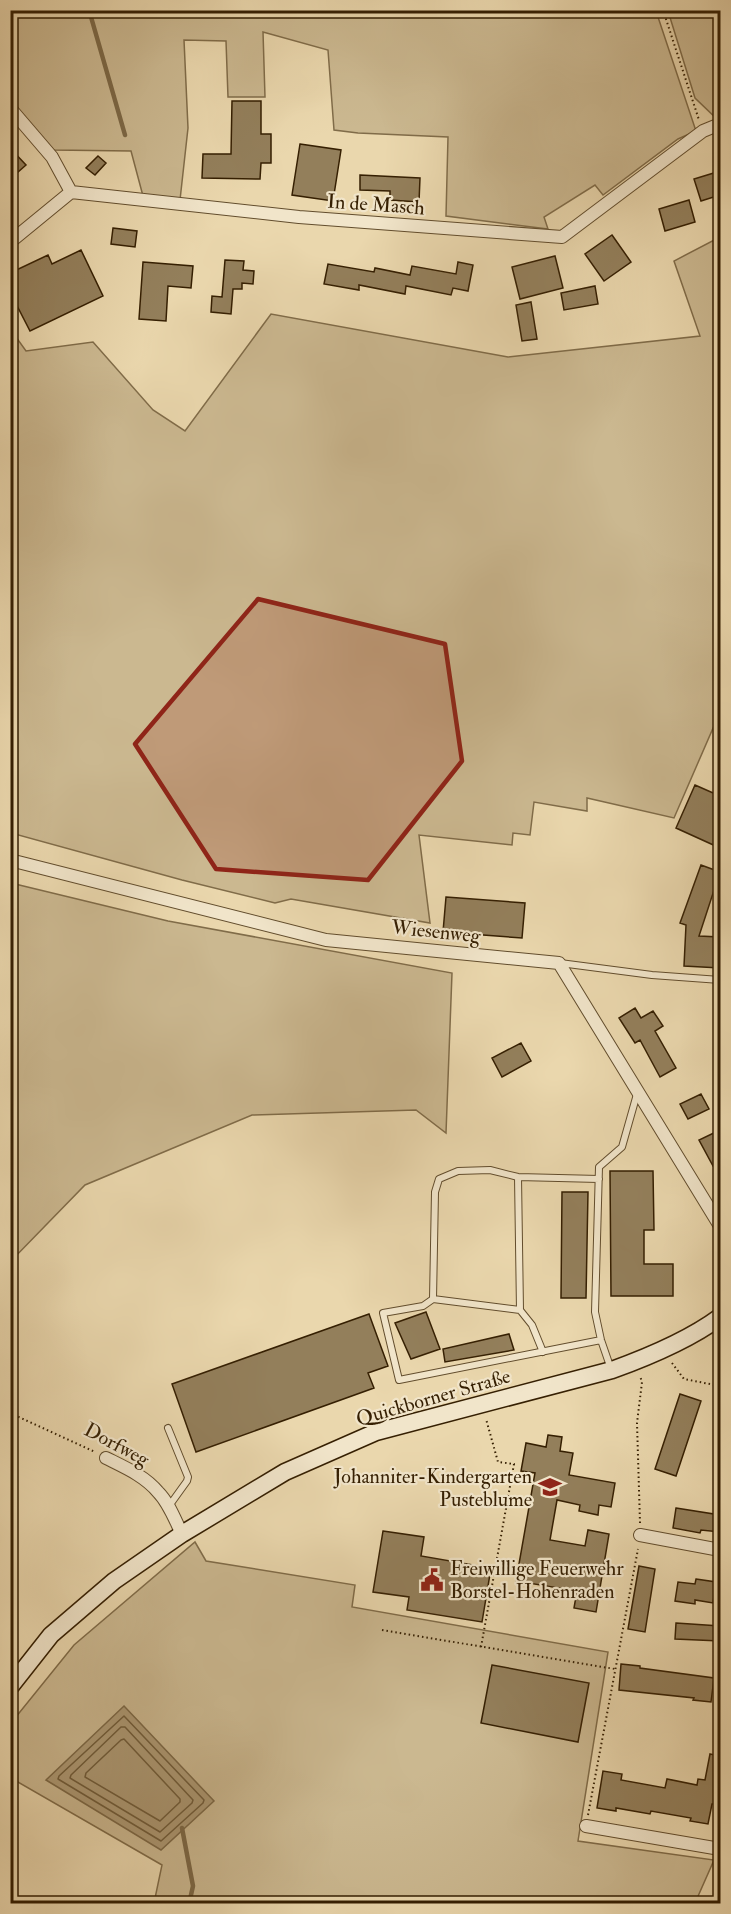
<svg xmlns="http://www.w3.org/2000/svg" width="731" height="1914" viewBox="0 0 731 1914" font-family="'IM FELL Double Pica',serif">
	<rect width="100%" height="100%" fill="#ead7ad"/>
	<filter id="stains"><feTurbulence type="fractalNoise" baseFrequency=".00333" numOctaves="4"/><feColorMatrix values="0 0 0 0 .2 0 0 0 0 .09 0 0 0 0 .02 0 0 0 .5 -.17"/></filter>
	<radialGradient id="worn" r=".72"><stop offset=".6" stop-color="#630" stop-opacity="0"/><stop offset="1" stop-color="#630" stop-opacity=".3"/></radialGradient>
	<path fill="#cbb890" stroke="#806c49" stroke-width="1.5" d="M10,11H656L696,131L678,139L603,195L595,185L544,217L548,229L446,216L448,137L358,133L334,130L328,50L263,32L265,97H228L226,41L184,40L188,128L180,200L143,196L131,151L53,150L11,101Z
		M668,11H720V119L718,120L695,98Z
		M720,237V712L674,818L587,798V811L534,802L530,835L513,833L512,845L419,835L430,923L291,899L275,903L182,880L11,833V330L26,351L93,342L153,410L185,431L271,314L508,357L700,336L674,261Z
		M11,883L168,921L452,973L446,1133L416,1110L252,1115L85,1185L11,1261Z
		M195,1542L206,1561L355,1585L352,1607L608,1652L578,1841L714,1860L695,1903H154L162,1865L11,1778V1723L74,1645Z"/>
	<path fill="#ac9873" stroke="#7c6846" stroke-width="1.5" d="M124,1706L214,1801L161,1850L46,1780Z"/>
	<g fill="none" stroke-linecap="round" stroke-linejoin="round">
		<path stroke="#705c3a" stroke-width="1.5" d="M124,1716L204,1800L203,1803L161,1841L58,1779L59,1776Z
			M121,1727H125L193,1800L192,1803L160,1832L70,1778L71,1775Z
			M124,1739L180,1799V1802L160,1821L85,1777L86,1773L121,1740Z"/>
		<path stroke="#7c6846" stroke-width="4.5" d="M89,10L125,135
			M182,1828L193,1886L189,1904"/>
	</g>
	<path fill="#937f5b" stroke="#351f02" stroke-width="1.5" d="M232,101H261V134H271V163H261L260,179L202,178L203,154H231Z
		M300,144L341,150L333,201L292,195Z
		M10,148L26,165L10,179Z
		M98,156L106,163L95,175L86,168Z
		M717,172L720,184V195L701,201L694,179Z
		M360,175L420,178L419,202L390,200V191L360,190Z
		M689,200L695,222L665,231L659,209Z
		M113,228L137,231L135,247L111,244Z
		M612,235L631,262L604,281L585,254Z
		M81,250L103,296L30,331L10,292V273L48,255L52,264Z
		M555,256L563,288L520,299L512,267Z
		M225,260L244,261L243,270L254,271L253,284L242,283V289H233L231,314L211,312L212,296L222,297Z
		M143,262L193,266L191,288L168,286L166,321L139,319Z
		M458,262L473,265L468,291L453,288L451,295L406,286L405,294L359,285V290L324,284L328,264L374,272L375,268L410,275L412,266L456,274Z
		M595,286L598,304L564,310L561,293Z
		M531,302L537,339L522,341L516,305Z
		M695,785L720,796V848L676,828Z
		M701,865L720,872L699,936L720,937V968L684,966L686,925L680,923Z
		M446,897L525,903L522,938L443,932Z
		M635,1008L641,1018L653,1011L663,1026L655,1031L676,1068L660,1077L640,1040L635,1043L619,1018Z
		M521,1043L531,1061L502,1077L492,1058Z
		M701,1094L709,1109L688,1119L680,1104Z
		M720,1130V1162L713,1166L699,1140Z
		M610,1171H653L654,1230H644V1264H673V1296H611Z
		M562,1192H588L586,1298H561Z
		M426,1312L440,1349L411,1359L395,1323Z
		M369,1314L388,1366L368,1373L374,1388L196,1452L172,1384Z
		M509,1334L514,1350L445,1362L443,1349Z
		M680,1394L701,1401L676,1476L655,1469Z
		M548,1435L562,1437L560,1451L573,1453L569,1475L615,1483L611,1507L599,1505L598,1515L579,1511L580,1505L557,1500L550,1540L585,1546L588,1530L609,1534L596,1612L574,1608L577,1591L516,1581L535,1473L521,1471L526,1443L546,1447Z
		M676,1508L720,1515V1532L701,1530L700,1533L673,1528Z
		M383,1531L424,1537L421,1556L491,1568L482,1622L407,1610L409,1597L373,1592Z
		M639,1566L655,1569L645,1632L628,1629Z
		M696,1579L716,1582L713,1603L695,1600V1604L675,1601L678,1582L695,1584Z
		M676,1623L720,1626V1641L675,1639Z
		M621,1664L640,1666V1668L714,1678L711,1702L693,1700L694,1698L619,1690Z
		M492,1665L589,1683L578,1742L481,1723Z
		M710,1754L720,1756V1773L715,1804H712L708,1824L690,1821L691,1818L651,1811L650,1814L616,1808V1811L597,1808L603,1771L622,1774L621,1780L665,1788L667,1779L697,1785L698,1779L705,1780Z"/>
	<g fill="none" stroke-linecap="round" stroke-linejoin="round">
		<g stroke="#624d2d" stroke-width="8">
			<path id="service" d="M560,963L652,975L720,980
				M518,1177L520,1310
				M599,1179L518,1177L490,1170L458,1171L439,1179L435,1192L433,1299L423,1306L383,1313L399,1380L601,1340
				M433,1299L520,1310L532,1325L543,1352
				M611,1369L601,1340L595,1312L599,1167L622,1147L637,1094
				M168,1428L188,1477L187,1481L169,1506"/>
		</g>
		<g stroke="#624d2d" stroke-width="14">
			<path id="minor" d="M10,108L52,157L71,192
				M10,242L71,192L299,217L562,237L703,131L720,124
				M10,860L326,940L559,963L720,1226
				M106,1458C124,1467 145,1476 158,1492C169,1503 175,1520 182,1534
				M640,1535L720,1550
				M586,1826L720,1849"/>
		</g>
		<g stroke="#351f02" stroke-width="19">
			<path id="secondary" d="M10,1687L51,1635L114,1581L182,1534L285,1472L376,1432L612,1370C648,1357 689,1340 720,1317"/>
		</g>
		<path stroke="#351f02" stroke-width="2" stroke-dasharray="1.5 3" stroke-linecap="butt" d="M663,10L699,120
			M672,1363L684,1379L720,1386
			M10,1413L95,1452
			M640,1523L637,1423L642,1382L640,1376
			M382,1630L615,1669
			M481,1647L514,1464L498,1462L486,1419
			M588,1815L638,1549
			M716,1904L720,1893"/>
		<use href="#service" stroke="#f1e5ca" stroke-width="6"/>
		<use href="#minor" stroke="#f1e5ca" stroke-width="12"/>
		<use href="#secondary" stroke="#f1e5ca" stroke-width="16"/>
	</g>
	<path fill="#8f2418" fill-opacity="0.2" stroke="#8f2418" stroke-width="4.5" stroke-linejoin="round" d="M258,599L445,644L462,761L368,880L216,869L135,744Z"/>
	<defs>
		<g id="school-bare" transform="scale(1.8)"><path d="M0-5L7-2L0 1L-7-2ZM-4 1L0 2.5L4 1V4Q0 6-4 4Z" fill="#8f2418" stroke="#f1e5ca" stroke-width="2.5" paint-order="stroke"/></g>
		<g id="civic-bare" transform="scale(1.8)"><path d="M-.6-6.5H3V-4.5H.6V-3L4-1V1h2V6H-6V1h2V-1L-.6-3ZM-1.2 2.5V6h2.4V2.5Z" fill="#8f2418" stroke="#f1e5ca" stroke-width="2.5" paint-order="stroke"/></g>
	</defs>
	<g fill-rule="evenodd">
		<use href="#school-bare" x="550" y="1487"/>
		<use href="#civic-bare" x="432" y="1580"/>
	</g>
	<g text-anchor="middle" stroke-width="4.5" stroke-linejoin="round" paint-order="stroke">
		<g font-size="20" fill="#351f02" stroke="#f1e5ca">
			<text transform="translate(376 204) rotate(4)" y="7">In de Masch</text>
			<text transform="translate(436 931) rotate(6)" y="7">Wiesenweg</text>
			<text transform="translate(433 1397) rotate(-16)" y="7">Quickborner Straße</text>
			<text transform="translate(117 1444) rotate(28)" y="7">Dorfweg</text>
		</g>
		<g font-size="20" fill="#351f02" stroke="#f1e5ca" text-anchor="end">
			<text x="532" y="1483">Johanniter-Kindergarten<tspan x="532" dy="23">Pusteblume</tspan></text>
			<text x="450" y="1575" text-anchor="start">Freiwillige Feuerwehr<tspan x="450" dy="23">Borstel-Hohenraden</tspan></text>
		</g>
	</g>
	<rect width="731" height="1914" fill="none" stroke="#ead7ad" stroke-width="36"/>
	<rect x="12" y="12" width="707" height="1890" fill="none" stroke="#351f02" stroke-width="3"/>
	<rect x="18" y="18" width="695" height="1878" fill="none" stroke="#351f02" stroke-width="1.5"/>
	<rect width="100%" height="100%" filter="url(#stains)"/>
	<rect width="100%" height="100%" fill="url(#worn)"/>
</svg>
